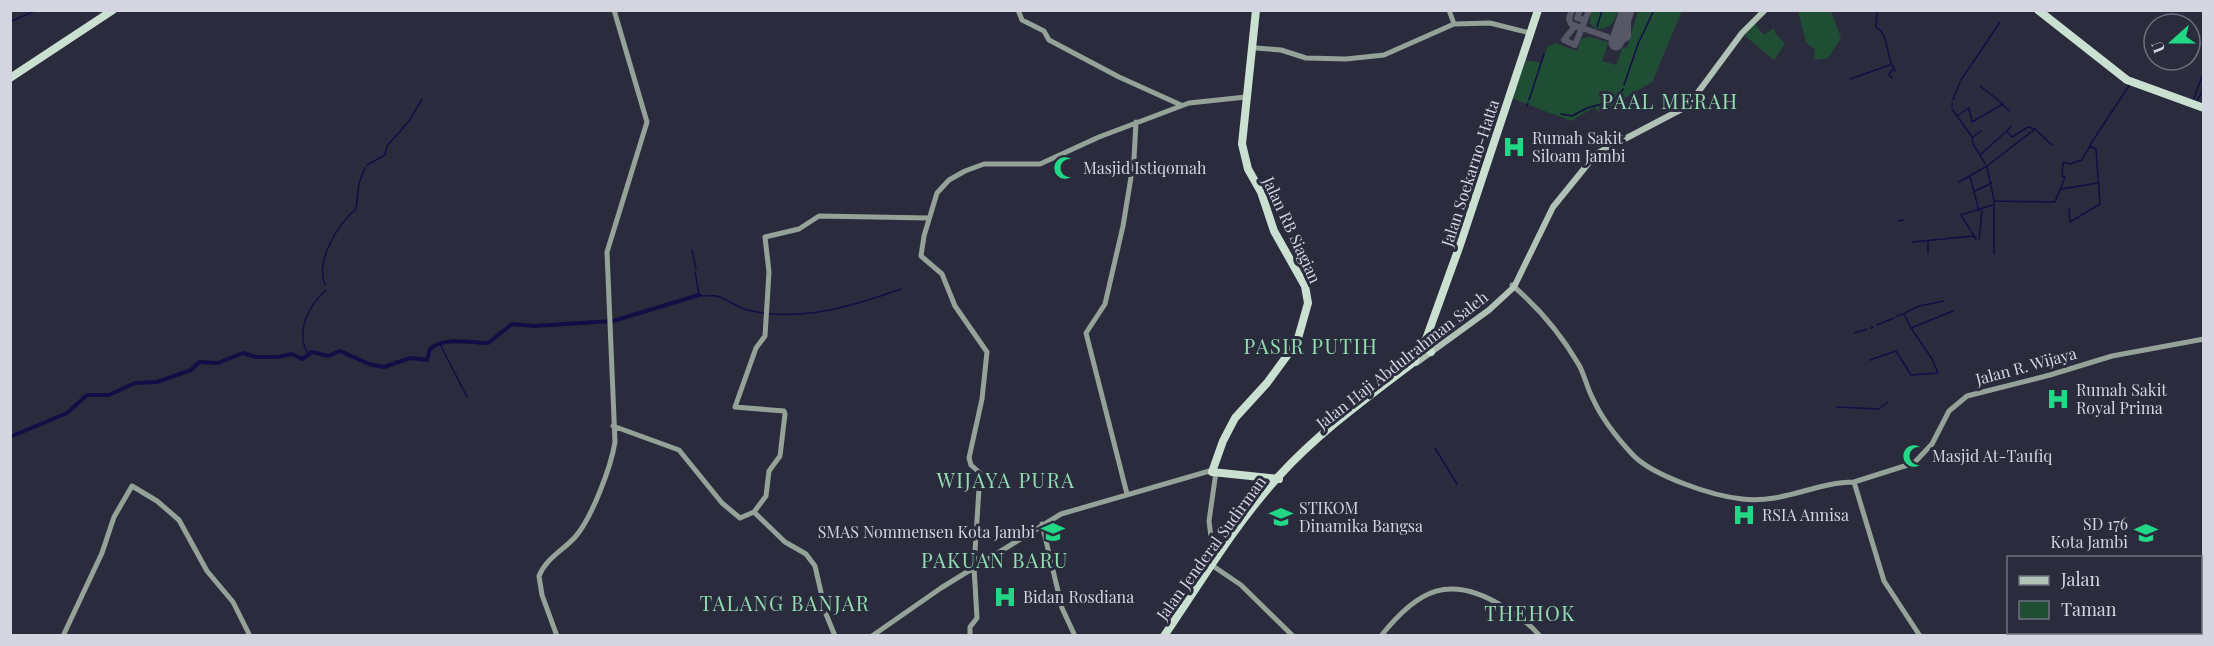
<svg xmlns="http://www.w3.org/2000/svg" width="2214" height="646" viewBox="0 0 2214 646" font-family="'Playfair Display',serif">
	<rect width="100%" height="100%" fill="#2a2c3d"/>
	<path fill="#204e34" d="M1591,11V10L1618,11C1613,24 1610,29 1595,29L1590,23Z
		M1638,11H1682L1652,82L1599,113L1595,107L1571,121L1511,98L1526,60L1542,63L1547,47L1555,43L1577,51L1581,39L1589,37L1608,42L1602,61L1616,65L1623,47L1627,48Z
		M1798,11H1831L1841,38L1828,58L1814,60L1815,50L1806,42Z
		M1753,22L1764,35L1774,28L1775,33L1785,44L1774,60L1745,36V31Z"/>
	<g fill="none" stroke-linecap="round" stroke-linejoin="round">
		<path stroke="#140d46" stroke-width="1.5" d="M1877,10L1876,27C1890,35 1885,57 1895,71
			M10,22L37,10
			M1597,27L1602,10
			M1892,78L1889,75L1892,70
			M1850,79L1890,65
			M1961,80L2000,22
			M1624,85L1638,44L1654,10
			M1529,100L1544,54
			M1953,100L1960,82
			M2193,101L2204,71
			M2197,101L2204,88
			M2002,105L2010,111
			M1527,106L1528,103
			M1952,106V103
			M1952,109L1972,137L1973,144L1985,163
			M1561,114L1572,116L1587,108L1609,102L1618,97L1623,89
			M1957,116L1969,108L1972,122L2003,104L1980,86
			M2007,132L2012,137L2028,127L2035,129
			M1973,137L1981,131
			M2090,145L2130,84
			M1981,154L2011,127
			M367,165L385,155L387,146L409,121L422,99
			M1987,167L1994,201V254
			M1970,177L1979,211
			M1959,182L1987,166L2035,129L2052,145
			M2061,189L2098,183
			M1975,191L1992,183
			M1994,201L2055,202L2065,177L2062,176L2063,162L2069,164L2082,160L2090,146L2096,149L2100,204L2070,222L2069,208
			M1961,215L1992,205
			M1961,215L1976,239
			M1898,221L1903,220
			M1979,239L1982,211
			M1912,242L1974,236
			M1928,242V253
			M692,250L696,269
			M695,272L699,295C705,297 711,295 717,296C728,299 736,307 747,310C798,323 853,306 901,289
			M325,285C315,261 338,224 356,209L359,183L365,168
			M1905,313L1919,306L1944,301
			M1897,316L1904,314L1911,328L1953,311
			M1877,325L1894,318
			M1871,328L1873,327
			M1855,333L1867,329
			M440,344L467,397
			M308,353C295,333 308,306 326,290
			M1870,360L1896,351L1911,375L1938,373L1932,359L1911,328
			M1837,407L1879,409L1888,402
			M1435,448L1457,484"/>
		<path stroke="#140d46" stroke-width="4" d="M10,437L67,413L87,395H109L135,383L157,382L191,370L199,362L218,363L243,353L256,357H278L292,354L302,359L312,352L328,356L340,351L369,364L384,367L410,358L427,360L430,349C444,336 470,343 488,343L512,324L534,326L613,321L699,295"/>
		<path stroke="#565868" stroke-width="6" d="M1572,10L1569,19L1571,24L1616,40
			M1580,10L1577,18L1584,20
			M1624,21L1614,34L1620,42L1628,37V10
			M1575,26L1564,40L1575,45L1589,10"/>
		<path stroke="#565868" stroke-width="15" d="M1616,43L1627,10"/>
		<path stroke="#94a298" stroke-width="5" d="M1018,10L1022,20L1044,31L1049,40L1119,77L1181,105
			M1449,10L1454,24
			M1256,48L1281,50L1306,58L1346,59L1384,55L1454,24L1490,23L1530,33
			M1512,285C1539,308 1561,334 1579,365C1585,376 1587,388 1593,399C1602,419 1618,439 1633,455C1653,476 1713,496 1742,499C1783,504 1816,482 1854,482L1884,581L1920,636
			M613,426L679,450L722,503L740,518L754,512L766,496L769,471L780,456L785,414L784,411L735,407L756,348L765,336L769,272L765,237L799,229L819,216L928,218
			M1854,482L1914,463L1932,444L1949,411L1967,396L2050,375L2112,356L2204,339
			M1127,494L1086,333L1105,304L1123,226L1134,159L1136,122
			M754,512L785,542L806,554L815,566L826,614L835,636
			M1042,524L1062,608L1075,636
			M1214,561L1209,521L1216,472
			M1213,566L1241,585L1293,636
			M63,636L102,553L114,517L132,486L157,501L179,520L207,571L233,602L250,636
			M557,636L542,595L539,576C546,558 564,550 576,536C592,517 611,467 615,442L607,252L647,122L614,10
			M872,636L941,588L1061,514L1213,470
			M970,636V627L977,618L974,567L980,473L971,465L969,458L982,399L987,352L955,306L942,274L921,256L924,236L937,193L949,180L965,171L984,164H1040L1099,137L1189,103L1246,97
			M1381,636C1418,589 1450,573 1504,607C1518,616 1529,623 1540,636"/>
		<path stroke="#b0c2b6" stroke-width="6" d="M1416,363L1489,310L1514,287L1553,207L1596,154L1682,109L1696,95L1742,33L1765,10"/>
		<path stroke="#cae0d1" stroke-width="8" d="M1256,10L1242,144L1248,169L1261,192L1274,231L1305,286L1308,303L1297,342L1267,383L1235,418L1223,441L1212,472L1279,479
			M2038,10L2127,80L2204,108
			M10,78L113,10
			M1423,343L1431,352
			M1415,361L1416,354L1426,339L1460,245L1538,10
			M1164,636C1201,582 1235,524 1279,476C1319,432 1368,397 1415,361"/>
	</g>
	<defs>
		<g id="hospital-bare" transform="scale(1.8)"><path d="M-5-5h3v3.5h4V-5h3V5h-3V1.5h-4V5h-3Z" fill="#22d887" stroke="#2a2c3d" stroke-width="2.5" paint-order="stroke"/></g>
		<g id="mosque-bare" transform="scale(1.8)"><path d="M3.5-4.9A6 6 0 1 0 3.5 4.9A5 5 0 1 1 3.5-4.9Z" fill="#22d887" stroke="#2a2c3d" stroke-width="2.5" paint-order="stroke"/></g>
		<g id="university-bare" transform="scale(1.8)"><path d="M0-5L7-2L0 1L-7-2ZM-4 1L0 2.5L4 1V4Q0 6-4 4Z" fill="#22d887" stroke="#2a2c3d" stroke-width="2.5" paint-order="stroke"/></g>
		<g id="school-bare" transform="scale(1.8)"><path d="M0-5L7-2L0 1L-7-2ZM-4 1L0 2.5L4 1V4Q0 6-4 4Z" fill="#22d887" stroke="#2a2c3d" stroke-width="2.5" paint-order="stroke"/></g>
	</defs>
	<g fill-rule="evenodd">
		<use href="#hospital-bare" x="1514" y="147"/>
		<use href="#mosque-bare" x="1065" y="168"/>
		<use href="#hospital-bare" x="2058" y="399"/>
		<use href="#mosque-bare" x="1914" y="456"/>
		<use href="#hospital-bare" x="1744" y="515"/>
		<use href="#university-bare" x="1281" y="517"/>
		<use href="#school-bare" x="1053" y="532"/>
		<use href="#school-bare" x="2146" y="533"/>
		<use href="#hospital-bare" x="1005" y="597"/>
	</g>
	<g text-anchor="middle" stroke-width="6" stroke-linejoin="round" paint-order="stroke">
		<g font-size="16" fill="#d4d5e1" stroke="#2a2c3d" text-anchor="start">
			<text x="1532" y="144">Rumah Sakit<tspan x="1532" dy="18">Siloam Jambi</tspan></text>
			<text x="1083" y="174">Masjid Istiqomah</text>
			<text x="2076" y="396">Rumah Sakit<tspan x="2076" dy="18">Royal Prima</tspan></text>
			<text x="1932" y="462">Masjid At-Taufiq</text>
			<text x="1299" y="514">STIKOM<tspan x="1299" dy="18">Dinamika Bangsa</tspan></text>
			<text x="1762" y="521">RSIA Annisa</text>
			<text x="2128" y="530" text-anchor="end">SD 176<tspan x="2128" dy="18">Kota Jambi</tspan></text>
			<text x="1035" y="538" text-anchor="end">SMAS Nommensen Kota Jambi</text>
			<text x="1023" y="603">Bidan Rosdiana</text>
		</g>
		<g font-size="16" fill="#d4d5e1" stroke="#2a2c3d">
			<text transform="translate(1470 173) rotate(-72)" y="6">Jalan Soekarno-Hatta</text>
			<text transform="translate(1292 230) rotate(65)" y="6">Jalan RB Siagian</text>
			<text transform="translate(1402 360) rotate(-38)" y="6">Jalan Haji Abdulrahman Saleh</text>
			<text transform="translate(2026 366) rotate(-15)" y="6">Jalan R. Wijaya</text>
			<text transform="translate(1211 548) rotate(-54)" y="6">Jalan Jenderal Sudirman</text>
		</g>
		<g font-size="20" letter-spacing="1.5" fill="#92deb0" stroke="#2a2c3d">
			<text x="1670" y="109">PAAL MERAH</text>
			<text x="1311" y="354">PASIR PUTIH</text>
			<text x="1006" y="488">WIJAYA PURA</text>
			<text x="995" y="568">PAKUAN BARU</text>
			<text x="785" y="611">TALANG BANJAR</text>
			<text x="1530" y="621">THEHOK</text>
		</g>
	</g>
	<rect width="2214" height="646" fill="none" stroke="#d4d5e1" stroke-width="24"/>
	<rect x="2007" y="556" width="195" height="78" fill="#2a2c3d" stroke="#6e707f" stroke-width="1.5"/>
	<rect x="2019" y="576" width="30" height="9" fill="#b0c2b6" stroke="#6e707f" stroke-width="1.5"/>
	<text x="2061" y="586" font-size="18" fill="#d4d5e1">Jalan</text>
	<rect x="2019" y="601" width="30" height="18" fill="#204e34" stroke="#6e707f" stroke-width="1.5"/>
	<text x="2061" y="616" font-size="18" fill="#d4d5e1">Taman</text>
	<g transform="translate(2172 42) rotate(249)"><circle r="28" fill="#2a2c3d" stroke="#6e707f" stroke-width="1.5"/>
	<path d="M0-4.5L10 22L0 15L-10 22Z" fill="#22d887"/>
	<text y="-9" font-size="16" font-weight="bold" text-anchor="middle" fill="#d4d5e1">U</text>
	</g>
</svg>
